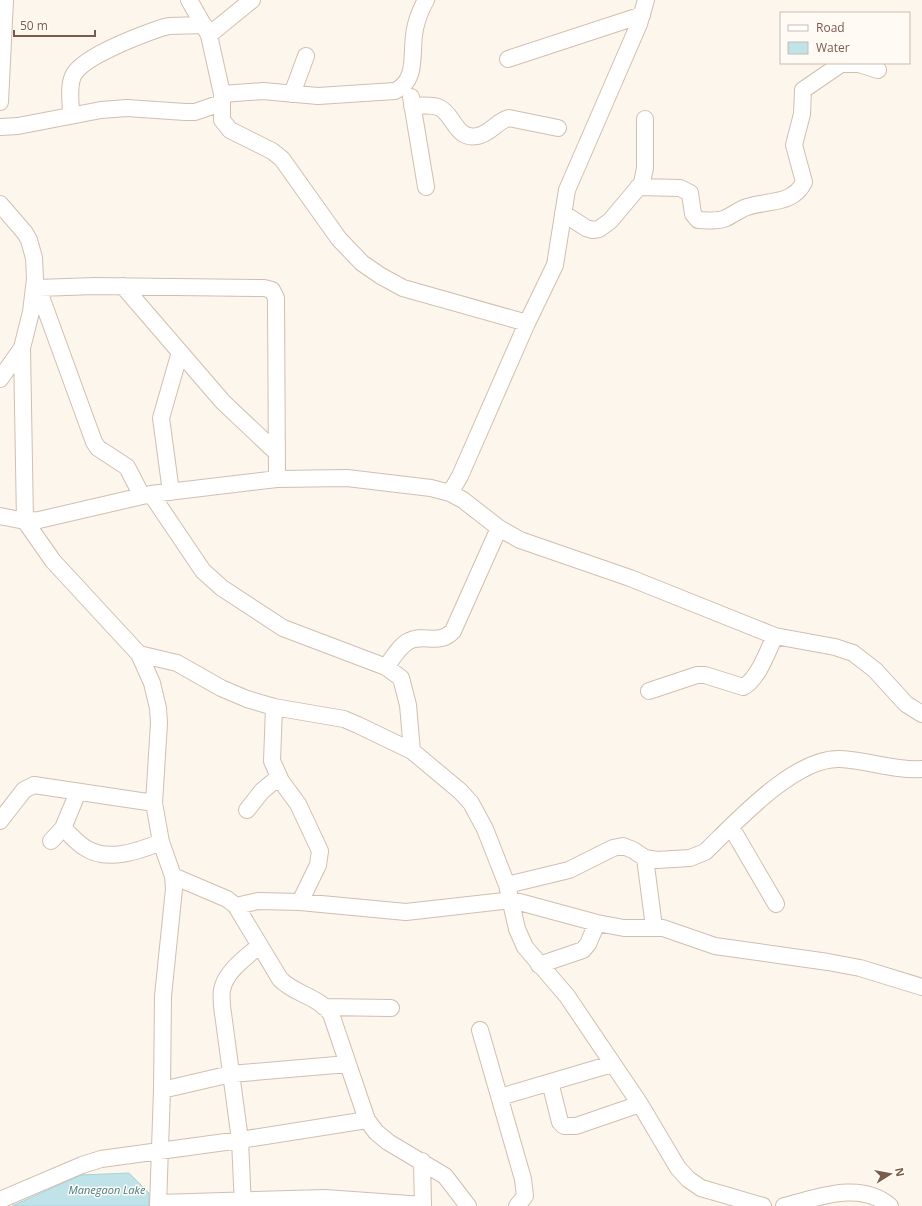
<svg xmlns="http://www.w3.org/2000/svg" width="922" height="1206" viewBox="0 0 922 1206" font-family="'Open Sans',sans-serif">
	<rect width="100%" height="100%" fill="#fdf6ec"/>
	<path fill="#bfe3e8" stroke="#a5d3da" d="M129,1173L149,1193V1206H12L81,1175Z"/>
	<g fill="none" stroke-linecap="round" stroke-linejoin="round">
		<g stroke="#d1beb0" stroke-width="18">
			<path id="minor" d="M189,0L209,35L222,94V120L230,130L272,151L282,159L339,239L362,263L381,276L403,288L527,323
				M209,35L252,0
				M508,59L642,15
				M222,94L263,91L318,96L395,91C419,80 410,51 415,29C417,19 421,9 426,0
				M292,94L306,56
				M411,97L426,187
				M0,102L5,0
				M412,106C421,106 432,104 440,108C454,115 456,140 477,136C490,134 497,121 509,118L558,128
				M71,115C71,103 68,87 73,76C81,57 141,35 161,28L169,26L204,25
				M0,127L18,126L101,110L127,108L185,112H195L221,103
				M638,187L680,188L690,193L693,214L698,220C706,220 718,222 726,218C733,215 740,209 747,207C768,200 793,205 804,182L794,145L802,114L803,90L841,64H859L878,70
				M0,204L25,233L29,240L34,258L35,279L31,312L22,348L25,521L53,561L139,654L152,683L158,708L159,723L154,803L161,842L173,876L174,889L163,996L162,1090L158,1206
				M563,213L586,228L593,230L599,229L610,221L642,183L645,168V119
				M36,283L94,442L98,448L127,467L142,496
				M123,286L223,402L277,453
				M38,288L95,286L264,288L272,290L276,298L277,479
				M0,379L22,348
				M171,492L161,418L180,352
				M450,493L460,476L527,323L555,265L567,190L639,24L646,0
				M151,494L203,571L222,588L283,628L386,667L401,678L408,705L412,751
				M0,516L25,521L39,520L151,494L277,479L347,478L431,488L450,493L463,500L499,528L520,540L630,578L775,636L835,647L853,653L875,670L906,704L922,714
				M139,654L177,663L221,688L247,699L274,707L344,719L358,725L412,751L460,791L471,803L485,829L507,885L517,929L525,947L567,996L640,1104L678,1168L688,1179L701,1188L763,1206
				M386,667C393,658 399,646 409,641C424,633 439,646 453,631L499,528
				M649,691L697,675H705L743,687C758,680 768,650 775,636
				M274,707L272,761L281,781L298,804L320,851L318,865L300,902
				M247,810L262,791L279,777
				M0,821L24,790L34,785L154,803
				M731,827L776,904
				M63,828C70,834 76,842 84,847C106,863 139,851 161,842
				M51,841L63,828L78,792
				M645,858L654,927
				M173,876L227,899L236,906L280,979C294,994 320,997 331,1014L367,1120L376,1132L388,1142L445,1176L468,1206
				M507,885L569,870L613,848L623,846L633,850L645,858L657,860L690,858L705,852C736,822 795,757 840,759C867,760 895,771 922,769
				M236,906L258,901L300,902L406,912L512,900L597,923L624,928H663L715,946L828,962L860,968L922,987
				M539,965L583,950L588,944L597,923
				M324,1007L391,1008
				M480,1030L523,1179L525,1196L517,1206
				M550,1082L560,1122L564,1126H576L640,1104
				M162,1090L231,1074L348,1064
				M500,1097L612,1064
				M422,1161L423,1206
				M0,1200L82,1165L101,1159L240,1140L367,1120
				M158,1203L325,1198L423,1205
				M243,1206L240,1140L222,1006C222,1001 221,995 222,990C225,972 246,957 259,946
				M784,1206C817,1198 860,1180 890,1206"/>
		</g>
		<use href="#minor" stroke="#fff" stroke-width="16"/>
	</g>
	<g text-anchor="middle" stroke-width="3" stroke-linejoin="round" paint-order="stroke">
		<g font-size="11" font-style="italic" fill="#437c86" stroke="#fffaf3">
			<text x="107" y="1194">Manegaon Lake</text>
		</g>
	</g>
	<rect x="780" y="12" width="130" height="52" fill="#fffaf3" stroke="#cabbb1"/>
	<rect x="788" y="25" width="20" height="6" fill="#ffffff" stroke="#cabbb1"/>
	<text x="816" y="32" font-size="12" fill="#7a5c4d">Road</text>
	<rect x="788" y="42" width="20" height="12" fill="#bfe3e8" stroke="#cabbb1"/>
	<text x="816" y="52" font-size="12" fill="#7a5c4d">Water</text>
	<g transform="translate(890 1174) rotate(79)" stroke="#fffaf3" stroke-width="3" paint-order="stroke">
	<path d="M0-3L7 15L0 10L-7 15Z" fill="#7a5c4d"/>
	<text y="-6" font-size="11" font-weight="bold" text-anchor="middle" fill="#7a5c4d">N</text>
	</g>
	<path d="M14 30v6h81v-6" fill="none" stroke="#7a5c4d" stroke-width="2"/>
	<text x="20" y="30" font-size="12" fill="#7a5c4d" stroke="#fffaf3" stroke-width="3" paint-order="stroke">50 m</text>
</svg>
